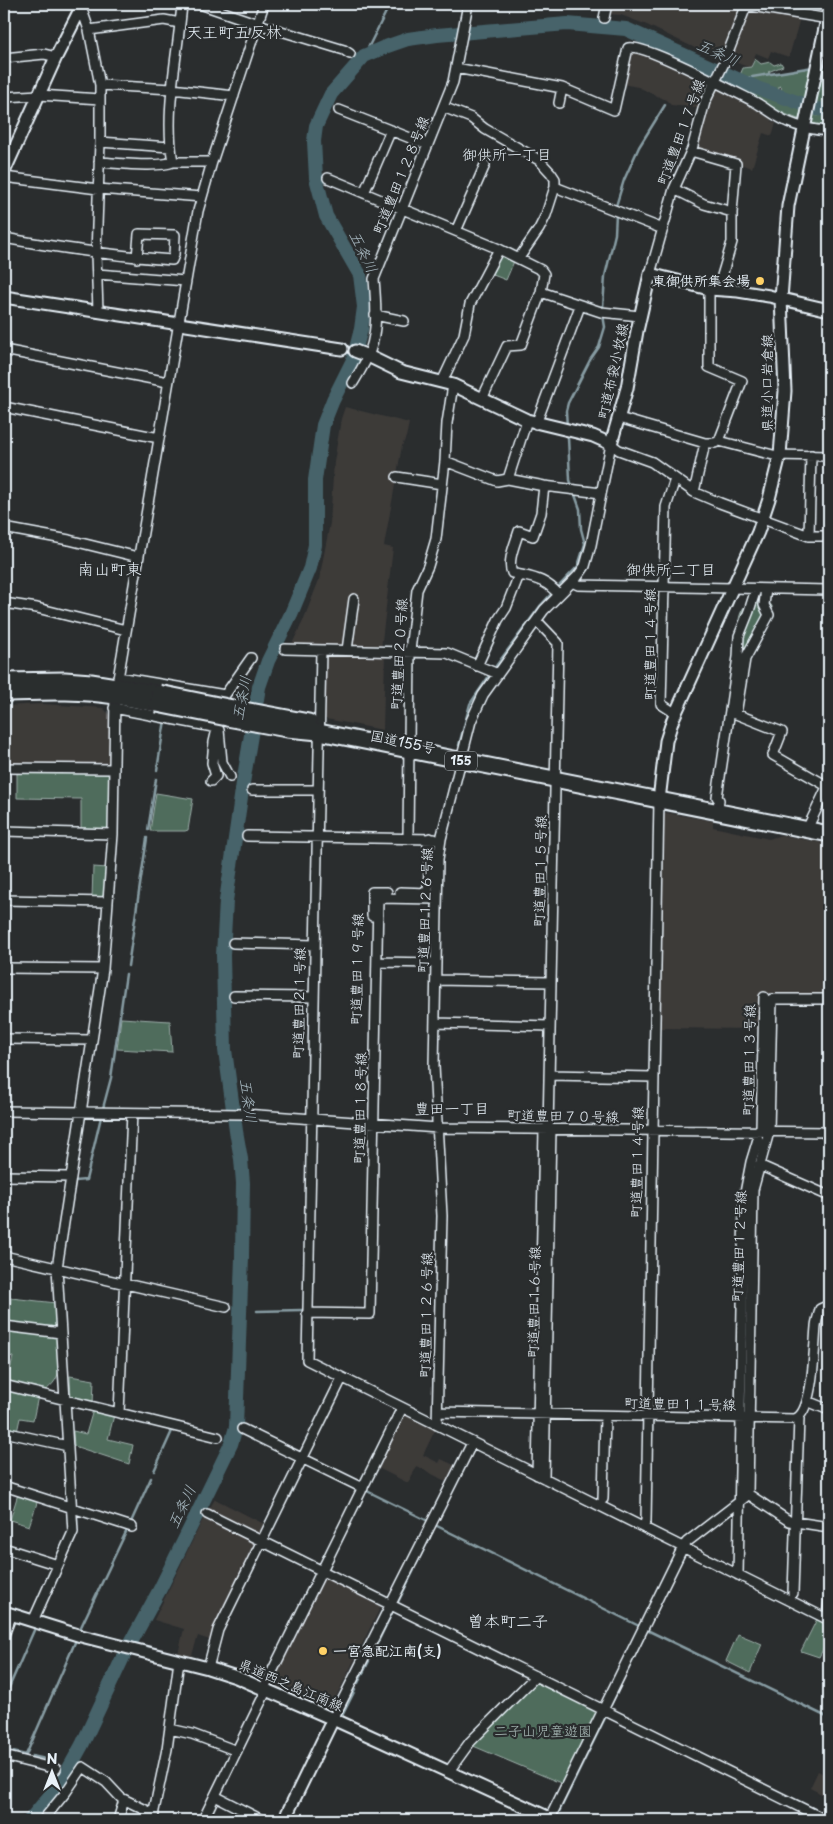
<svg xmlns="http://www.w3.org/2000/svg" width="833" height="1824" viewBox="0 0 833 1824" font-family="'Playpen Sans','Klee One',sans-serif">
	<rect width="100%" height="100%" fill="#2a2d2e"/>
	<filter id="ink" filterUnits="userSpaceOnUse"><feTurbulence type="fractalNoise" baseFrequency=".02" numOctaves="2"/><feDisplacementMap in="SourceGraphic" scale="10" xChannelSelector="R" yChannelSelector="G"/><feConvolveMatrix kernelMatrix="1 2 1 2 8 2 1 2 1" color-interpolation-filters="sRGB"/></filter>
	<g filter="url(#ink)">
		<path fill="#3d3a39" d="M610,4H719L740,9L720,60L647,25L621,15L607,14Z
			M751,9L800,18L789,57L771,51L768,58L756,53L750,68L730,60Z
			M631,48L709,82L698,108L671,105L666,100L638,87L622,84Z
			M715,86L773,113L771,121L776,123L772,136L763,133L752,168L694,150L707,104Z
			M345,407L409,423L406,437L402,446L384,546L393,548L381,649L291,646L303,621L319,580L330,523L334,462L341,419Z
			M324,654L385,655L383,730L321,718Z
			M43,704L103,708L110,715L111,765H4V706Z
			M662,812L713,821V827L769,839L781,835L829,844V996H763L761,1029L656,1028Z
			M406,1413L436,1428L423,1455L439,1463L441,1459L456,1466L447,1482L417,1466L408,1483L376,1467L403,1415Z
			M215,1499L266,1525L262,1534L258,1536L208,1511Z
			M204,1517L255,1542L257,1545L212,1641L198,1636L191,1658L178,1654L184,1629L154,1620Z
			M324,1575L382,1604L329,1711L271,1685L270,1683Z
			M818,1771L829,1777V1798L810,1788Z"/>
		<path fill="#506c5b" stroke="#9caeaa" d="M755,59L761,64L770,62L774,65L781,63L783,66L768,72L772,74L829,65V108C821,109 817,105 809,103C796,100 790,104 780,91L782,87L779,86V90H771L758,85L757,83H750L740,75L743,68L751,67Z
			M725,74L730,77H739L747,85L765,89L772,96L792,103L796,108H806L817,116L820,114H829V127C790,121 755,99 719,81L720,77Z
			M501,253L515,259L506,280L488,273Z
			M762,595L772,606V617L757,645L744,649C737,636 735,613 748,603C752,599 757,597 762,595Z
			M17,770L108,771L110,774V827L107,830H81V799L17,798Z
			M156,793L193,799L188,830L185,831H150Z
			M93,867L108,868L105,897L101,899H92Z
			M121,1018L170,1021L172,1052L117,1049Z
			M11,1298L56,1303L57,1328L55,1330L9,1324Z
			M8,1328L56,1335L58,1337C59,1359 65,1378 44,1391L7,1383L13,1357L4,1354Z
			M70,1376L94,1380L93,1404L71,1399Z
			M4,1388L38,1396L33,1420L20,1418L17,1432L4,1429Z
			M93,1410L114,1415L108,1439L133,1445L129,1464L74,1446L73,1431L86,1434Z
			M18,1494L38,1500L29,1526L10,1520Z
			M818,1617L829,1623V1638L819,1657L801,1651Z
			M738,1634L762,1644L750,1673L726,1661Z
			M538,1681L597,1710L598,1714L563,1784L471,1745Z"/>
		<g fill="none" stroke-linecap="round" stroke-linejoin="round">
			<path stroke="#879ca3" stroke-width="2.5" d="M364,56L390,4
				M821,66L829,65
				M740,79L813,67
				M616,206L624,180L639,147L665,105
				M603,308L605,276L615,234L616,213
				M567,427L566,411L568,403L590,360L599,347L605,327L603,315
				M568,437L570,480L572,486
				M557,588L578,566L585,544L581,529L580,509L574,492
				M496,666L541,605L553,592
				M459,745L470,704L489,676
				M157,770L165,720
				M148,830L156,779
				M128,966L147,838
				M103,1108L111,1078L126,974
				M74,1181L86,1180L101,1117
				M240,1310L245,1311
				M257,1311L302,1310
				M154,1471L172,1431
				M365,1490L426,1520
				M77,1516V1532
				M131,1522L151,1478
				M437,1526L639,1626
				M432,1533L433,1529
				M416,1565L430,1537
				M397,1604L414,1570
				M80,1629L127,1530L124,1529
				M372,1654L393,1611
				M358,1683L369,1661
				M4,1699L35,1628
				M611,1705L647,1630L829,1718
				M342,1716L355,1690
				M4,1750L26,1755L76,1640
				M32,1756L50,1760
				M558,1814L606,1716
				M263,1817L270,1820"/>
			<path stroke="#46636b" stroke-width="14" d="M30,1820L62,1781L82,1745L124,1655L160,1589L198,1512L231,1444L236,1427L242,1257L243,1183L241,1159L236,1131L225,1050L223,955L226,901L243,783L259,687L268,661L291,614L310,568L315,545V480L323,425L333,400L353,360L361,329L364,307L360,275L326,216L316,178L314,141L316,126L323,111L331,94L359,62L364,56L385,47L408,39L437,35L567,24L626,29L757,88L817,109L829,110"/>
			<g stroke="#e8f1f8" stroke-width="12">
				<path id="street" d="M200,4L258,24L344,50L350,54
					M739,4L829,19
					M81,7L89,30L100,85V142L96,254L98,311
					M604,18L607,4
					M89,30L164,20L180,23
					M4,58L44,54L56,57
					M456,68L562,88L614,110L628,48C641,42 737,93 755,102C766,108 776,117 788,122C801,128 815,130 829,131
					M100,85L172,89L234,96
					M4,97L39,95L100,99
					M559,103L562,88
					M443,107L471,118L485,129L539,160L551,173L555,179V187L546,215L539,229L519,258
					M339,110L428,145
					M100,142L170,147
					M691,151L736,164L732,213V242L718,289
					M99,162C117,163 158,168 173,162H212
					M173,162C164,111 178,55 182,4
					M4,177L98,189L202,197
					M328,178L499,249
					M555,187L663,229
					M674,189L704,204L732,212
					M364,193L391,130
					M456,231L485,165
					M4,238C60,248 115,256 172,260L174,255L175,235L139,234L137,258
					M97,274L186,281
					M650,274L674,189L692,149L705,102L724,63L747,4
					M709,289V367L742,381L719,441
					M375,315L404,321
					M4,350L168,382
					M442,382L464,335L470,304L499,249L541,270L544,274L541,292
					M353,383C359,373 366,362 370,351C378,329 376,302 374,279L453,82L468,4
					M482,399L507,346L521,345L541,292L601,312L640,316
					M4,407L159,438
					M619,418L705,443H715L719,441L773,455L829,456
					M527,420L508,479L544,486L601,493
					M536,424L580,306
					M445,461L497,481L508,479
					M397,477L442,484
					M544,486L541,513L533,536L519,531C515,544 507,561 512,573C532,578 545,578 559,595
					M694,492L705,443
					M4,528L69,540L138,557
					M809,536L811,455
					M572,582L578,585L829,590
					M766,589L764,605L769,615L745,659L736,714L782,732L773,755L827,786
					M4,603L37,608L126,630
					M537,621L558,643L548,1129
					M285,649L447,653L498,674
					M321,650L307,1360L829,1620
					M347,650L354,599
					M477,666L498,620L506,608L519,575
					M118,677L225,695
					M114,708L218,728
					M675,713L661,704L666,507L675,479
					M219,730L222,762L230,777
					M4,768L114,769
					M211,781L216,776L212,763L214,742L225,695L251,658
					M252,790H318
					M718,807L719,800L717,797L738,657L739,636L749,611L756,589
					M809,825L829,783
					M4,831L113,834
					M247,836L434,839
					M408,838L410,651L417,590L428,566L436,539L445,461L447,423L453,385
					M400,892L428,893L430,848L428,845L430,838
					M4,900L108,902
					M372,916V892H387
					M233,943L314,945
					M377,962L436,963
					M4,968L103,969
					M436,980L551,982
					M234,996L313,997
					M435,1023L550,1026
					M4,1039L92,1040
					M549,1075L653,1077
					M4,1111L243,1114L438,1128L829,1132
					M759,1165L829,1196
					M4,1176L70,1177
					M4,1256L226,1307
					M307,1313L370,1314L378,898L437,899
					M4,1326L61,1333
					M4,1385L218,1437
					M807,1401L829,1410
					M438,1412L795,1419C814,1412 814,1346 816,1327C816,1321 819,1315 820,1309L829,1305
					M119,1413L132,1113
					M740,1418L744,1198L751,1162L758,1139L755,1133L761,1128L764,997
					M437,1425L442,1216L434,1066L438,859L441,839L471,721L483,695L544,610L578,576L585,566L591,545L611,444L619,450L652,462L694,492L720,503L809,536H829
					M242,1429L363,1488
					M4,1432L68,1446
					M537,1475L544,1129
					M544,1478L551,1129
					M4,1486L132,1527
					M748,1495L753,1190L769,1132L772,999H829
					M603,1499L605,1416
					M207,1514L826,1820
					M643,1527L646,1521L659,800
					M4,1548L58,1565
					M738,1575L741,1418
					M793,1593L799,1418
					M827,1619L829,1602
					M33,1621L73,1532L57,1268L103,969L113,834L115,696L198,211L212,162L264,4
					M4,1635L12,1614
					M208,1668L218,1630L342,1378
					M264,1688L402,1408
					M333,1719L472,1443
					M170,1729L192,1734L237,1751
					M4,1756L56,1769
					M449,1771L470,1742L536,1676
					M215,1796L262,1820
					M43,1820L66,1792L83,1767L106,1782L121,1798L154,1814
					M118,1820L124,1800
					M152,1820L167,1749L179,1661
					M203,1820L267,1689
					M549,1820L683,1547L687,1542L748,1495L751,1496L789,1521L829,1527"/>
			</g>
			<g stroke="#e8f1f8" stroke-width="15">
				<path id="secondary" d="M4,172L56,57L83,4
					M4,297L342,349
					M355,351L368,356L401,372L453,385L527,420L593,436L611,444L627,388L637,331L650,274L709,289L738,291L769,296L829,310
					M659,800L666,741L673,719L758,532L769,499L780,455L785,391L781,299L788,206L829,9
					M4,1612L81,1636L208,1668L236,1677L333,1719L554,1820
					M284,1820L333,1719"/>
			</g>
			<g stroke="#e8f1f8" stroke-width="19">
				<path id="highway" d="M4,681L65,680L91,682L159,693
					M4,693C41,692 79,690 115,696C129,698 143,702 157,704
					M228,707L309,722
					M227,718L287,729L319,732L829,834"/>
			</g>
			<use href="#street" stroke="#2a2d2e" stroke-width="9"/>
			<use href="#secondary" stroke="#2a2d2e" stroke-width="11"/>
			<use href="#highway" stroke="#2a2d2e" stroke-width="15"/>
			<g stroke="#e8f1f8" stroke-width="19" stroke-linecap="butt">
				<path id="highway-bridge" d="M159,693L228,707
					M157,704L227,718"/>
			</g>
			<use href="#highway-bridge" stroke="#2a2d2e" stroke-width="15"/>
		</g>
	</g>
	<g fill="#ffd166" stroke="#2a2d2e" stroke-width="2">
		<circle cx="760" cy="281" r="5"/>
		<circle cx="323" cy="1651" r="5"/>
	</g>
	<g text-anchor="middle" stroke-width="4.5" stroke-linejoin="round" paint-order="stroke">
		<rect fill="#2a2d2e" stroke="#afb6bb" stroke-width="1" x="445" y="751.5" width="32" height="19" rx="4"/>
		<g font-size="12" font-weight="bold" fill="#e8f1f8">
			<text x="461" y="765">155</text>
		</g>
		<g font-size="14" fill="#e8f1f8" stroke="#2a2d2e">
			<text transform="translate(681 132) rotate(-70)" y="5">町道豊田１７号線</text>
			<text transform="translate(401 175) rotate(-68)" y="5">町道豊田１２８号線</text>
			<text transform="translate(613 371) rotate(-78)" y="5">町道布袋小牧線</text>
			<text transform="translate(767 383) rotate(-90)" y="5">県道小口岩倉線</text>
			<text transform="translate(650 644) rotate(-90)" y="5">町道豊田１４号線</text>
			<text transform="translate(399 654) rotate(-87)" y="5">町道豊田２０号線</text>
			<text transform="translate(403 742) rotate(12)" y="5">国道155号</text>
			<text transform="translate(540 871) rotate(-89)" y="5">町道豊田１５号線</text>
			<text transform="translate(425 910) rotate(-88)" y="5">町道豊田１２６号線</text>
			<text transform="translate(357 969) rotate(-89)" y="5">町道豊田１９号線</text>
			<text transform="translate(299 1003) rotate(-89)" y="5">町道豊田２１号線</text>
			<text transform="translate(749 1060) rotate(-89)" y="5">町道豊田１３号線</text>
			<text transform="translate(360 1108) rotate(-89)" y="5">町道豊田１８号線</text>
			<text transform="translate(563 1116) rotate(1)" y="5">町道豊田７０号線</text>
			<text transform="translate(637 1162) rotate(-89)" y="5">町道豊田１４号線</text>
			<text transform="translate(739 1246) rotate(-88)" y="5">町道豊田１２号線</text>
			<text transform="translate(534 1302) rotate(-89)" y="5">町道豊田１６号線</text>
			<text transform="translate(426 1315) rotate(-89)" y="5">町道豊田１２６号線</text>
			<text transform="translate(680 1404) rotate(1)" y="5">町道豊田１１号線</text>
			<text transform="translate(291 1685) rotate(23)" y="5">県道西之島江南線</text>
		</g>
		<g font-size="14" font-weight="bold" fill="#e8f1f8" stroke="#2a2d2e" text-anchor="end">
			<text x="750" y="286">東御供所集会場</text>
			<text x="333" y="1656" text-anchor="start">一宮急配江南(支)</text>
		</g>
		<g font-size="14" fill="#abbcb9" stroke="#2a2d2e">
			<text x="543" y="1736">二子山児童遊園</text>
		</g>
		<g font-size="15" font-style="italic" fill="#a7b8c0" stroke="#2a2d2e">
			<text transform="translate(718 53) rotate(24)" y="5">五条川</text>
			<text transform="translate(363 252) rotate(64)" y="5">五条川</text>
			<text transform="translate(242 698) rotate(-79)" y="5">五条川</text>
			<text transform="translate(248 1101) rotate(82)" y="5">五条川</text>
			<text transform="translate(182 1507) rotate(-65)" y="5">五条川</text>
		</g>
		<g font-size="15" fill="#e8f1f8" stroke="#2a2d2e">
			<text x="507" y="160">御供所一丁目</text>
			<text x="671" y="575">御供所二丁目</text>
			<text x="452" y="1114">豊田一丁目</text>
		</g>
		<g font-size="16" fill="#e8f1f8" stroke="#2a2d2e">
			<text x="234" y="38">天王町五反林</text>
			<text x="110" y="575">南山町東</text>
			<text x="508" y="1627">曽本町二子</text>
		</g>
	</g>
	<rect width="833" height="1824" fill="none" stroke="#2a2d2e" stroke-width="20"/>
	<rect x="10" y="10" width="813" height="1804" fill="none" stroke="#e8f1f8" stroke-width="2" filter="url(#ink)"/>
	<g transform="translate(52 1772)" stroke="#2a2d2e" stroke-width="4" paint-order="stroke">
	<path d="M0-4L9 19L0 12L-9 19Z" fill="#e8f1f8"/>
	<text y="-8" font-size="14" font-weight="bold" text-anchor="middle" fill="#e8f1f8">N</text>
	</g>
</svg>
